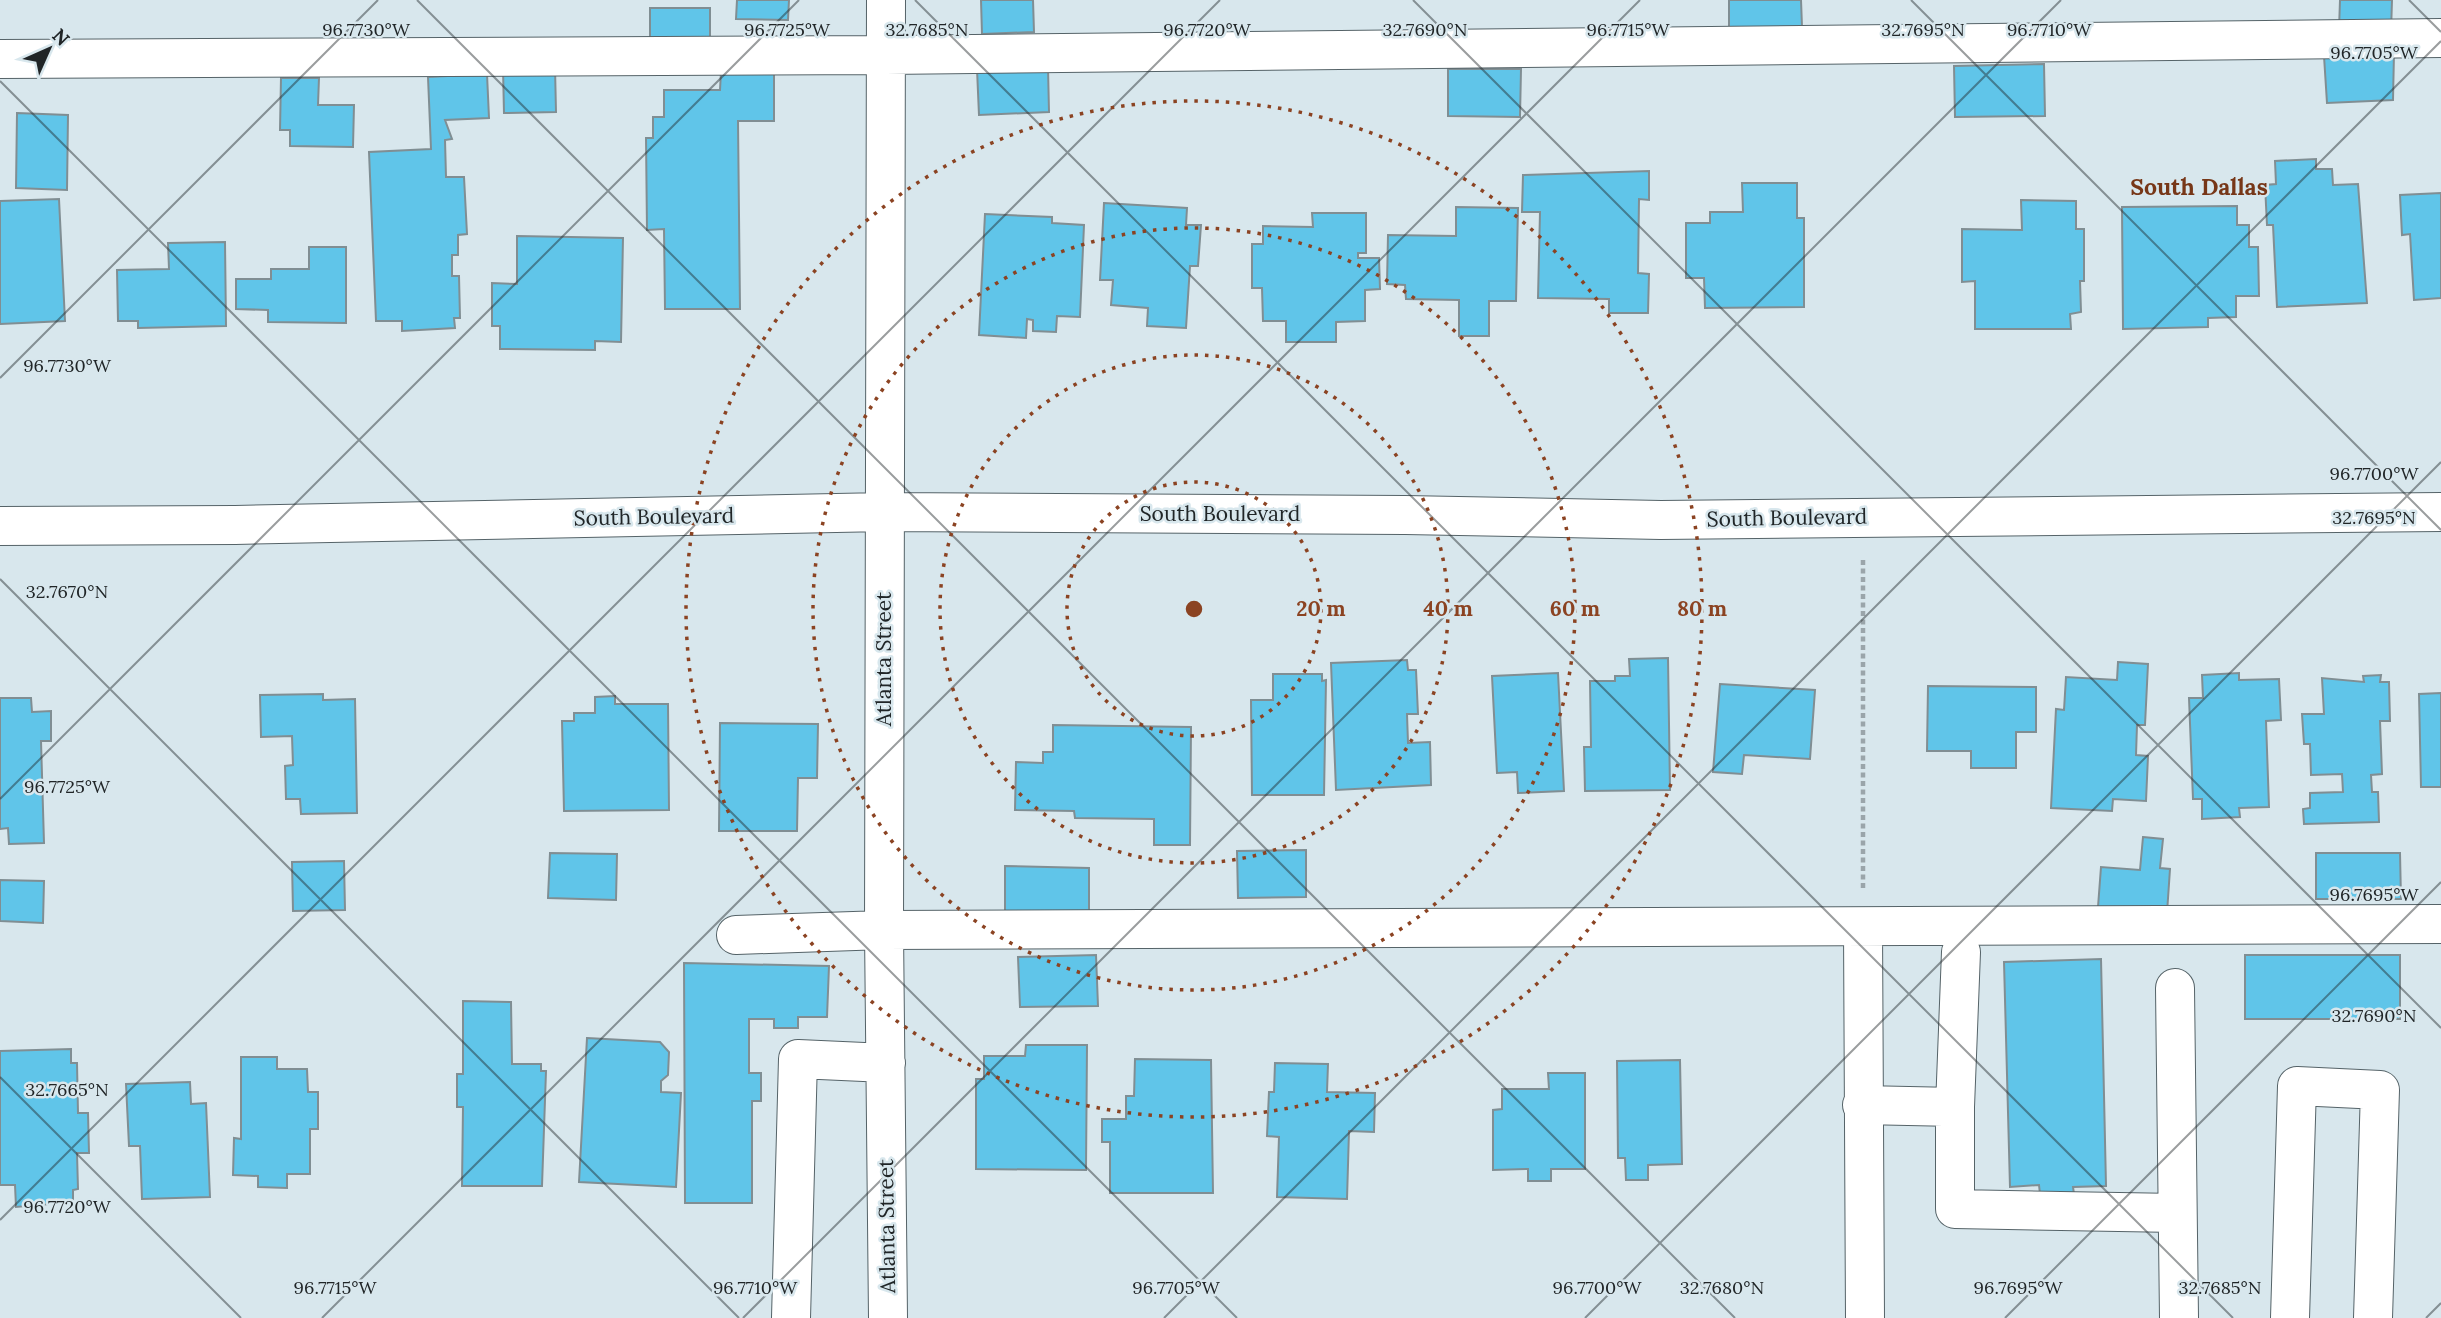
<svg xmlns="http://www.w3.org/2000/svg" width="2441" height="1318" viewBox="0 0 2441 1318" font-family="Lora,serif">
	<rect width="100%" height="100%" fill="#d8e7ed"/>
	<path fill="#60c5e9" stroke="#808e93" stroke-width="2" d="M737,0H789L788,20L736,19Z
		M981,0H1033L1034,32L982,34Z
		M1729,0H1801L1802,27L1729,29Z
		M2340,0H2392L2391,32L2339,30Z
		M650,8H710V43H650Z
		M2394,53L2393,100L2327,103L2324,56Z
		M2044,64L2045,116L1955,117L1954,66Z
		M555,67L556,112L504,113L503,68Z
		M1048,67L1049,112L979,115L977,69Z
		M1448,69H1521L1520,117L1448,116Z
		M774,71V121H738L740,309H665L664,229L647,230L646,138H653V117H664V90H720L721,72Z
		M487,74L489,118L445,120L452,139L445,140L446,177H464L467,234L458,235V255H452V276H459L460,318H454L455,328L402,331V321H376L369,152L431,149L428,77Z
		M281,78H319L318,105H354L353,147L290,146V130H280Z
		M17,113L68,115L67,190L16,188Z
		M2316,159V169H2332L2333,185L2358,184L2367,303L2277,307L2273,225H2267L2265,185L2276,184L2275,161Z
		M1649,171V200L1639,199L1638,273L1649,274L1648,313H1609V299L1538,298L1540,212H1522L1523,175Z
		M1742,183H1797V218H1804V307L1705,308L1704,278H1686V223H1710V212H1743Z
		M2441,193V298L2414,300L2410,234L2402,235L2400,195Z
		M59,199L65,321L0,324V201Z
		M2021,200L2076,201V229H2084V281H2080L2081,312L2070,314L2071,329H1975V281L1962,282V229L2022,230Z
		M1104,203L1187,208L1186,225H1201L1198,266H1190L1186,328L1147,326L1148,308L1111,305L1113,280H1100Z
		M2237,206V225H2249V247H2258L2259,296H2236V317L2208,318V327L2123,329L2122,207Z
		M1456,207L1518,208L1516,301H1489V336H1459V300L1406,299L1405,285L1387,284L1388,235L1456,236Z
		M1312,213H1366V253H1358V258H1379L1380,289L1365,290V321L1336,322V342H1286V321H1263L1262,288H1252V244H1263V226L1313,227Z
		M985,214L1052,217V223L1084,225L1080,317L1057,316L1056,332L1033,331V320L1027,319L1026,338L979,335Z
		M517,236L623,238L621,342L595,341V350L500,349V326H492V283L517,284Z
		M225,242L226,326L138,328V321H118L117,270L169,269L168,243Z
		M309,247H346V323L268,322V310L236,309V279H271V269H309Z
		M1668,658L1670,790L1585,791L1584,747H1591L1590,681H1615V676H1630L1629,659Z
		M1407,660L1408,670H1416L1418,714H1407L1408,743L1430,742L1431,785L1336,790L1331,663Z
		M2118,662L2148,664L2145,725H2137L2136,755L2148,756L2146,801L2113,799L2112,811L2051,808L2056,709L2064,710L2066,677L2117,680Z
		M1558,673L1564,791L1518,793L1517,772L1497,773L1492,676Z
		M2239,673V680L2279,679L2281,720L2266,721L2269,807L2239,808L2240,817L2202,819V799H2193L2189,698H2203L2202,675Z
		M1273,674H1322V681L1326,680L1324,795H1252L1251,700H1273Z
		M2381,675L2380,682H2389L2390,721H2380L2382,774L2371,775L2372,792H2378L2379,822L2304,824L2303,809L2310,808V793L2343,792L2342,774L2311,775L2310,744H2304L2302,714H2324L2322,678L2364,682L2363,676Z
		M1720,684L1815,690L1810,759L1744,755L1742,774L1713,772Z
		M1928,686L2036,687V732H2016V768H1971V751H1927Z
		M2441,693V787H2421L2419,694Z
		M323,694V700L355,699L357,813L301,814L300,799H286L285,766L293,765L292,736L261,737L260,695Z
		M615,696V704H668L669,810L564,811L562,721H574V713H595V697Z
		M0,698H31L32,712L51,711V741H41L44,843L9,844L8,828L0,829Z
		M720,723L818,724L817,778H798L797,831H719Z
		M1053,725L1191,727L1190,845H1154V819L1075,818L1074,811L1015,810L1016,762L1043,763V752H1053Z
		M2143,837L2163,839L2160,868L2170,869L2167,913L2098,907L2101,867L2140,870Z
		M1306,850V897L1238,898L1237,851Z
		M550,853L617,854L616,900L548,898Z
		M2316,853H2400L2401,899H2316Z
		M344,861L345,910L293,911L292,862Z
		M1005,866L1089,868V916L1005,915Z
		M0,880L44,881L43,923L0,921Z
		M1096,955L1098,1006L1020,1007L1018,957Z
		M2245,955H2400V1019H2245Z
		M2101,959L2106,1186L2073,1187L2074,1194H2040L2039,1185L2010,1187L2004,962Z
		M684,963L829,966L827,1017H798V1028H774V1019H749V1073H761V1101H752V1203H685Z
		M463,1001L511,1002L512,1064H541V1071H546L542,1186H462L463,1107H457V1074H463Z
		M587,1038L660,1042L669,1052L668,1075L661,1081V1092L681,1093L676,1187L579,1182Z
		M1026,1045H1087L1086,1170L976,1169V1079H984V1056H1025Z
		M71,1049V1063H77L78,1113H88L89,1153H77L78,1189L73,1190V1202L16,1207L15,1185H0V1051Z
		M241,1057H277V1069H307L308,1092H318V1129H310V1174H287V1188L258,1187V1176L233,1175L234,1138L241,1139Z
		M1135,1059L1211,1060L1213,1193H1110V1142H1102V1119H1126V1096H1134Z
		M1680,1060L1682,1164L1648,1165V1180H1626L1625,1158H1618L1617,1061Z
		M1275,1063L1328,1064L1327,1092L1375,1093L1374,1132L1349,1131L1347,1199L1277,1197L1279,1137L1267,1136L1269,1092H1274Z
		M1548,1073H1585V1169H1551V1181H1528V1169L1493,1170V1110L1502,1109V1089H1549Z
		M190,1082L191,1104L206,1103L210,1197L142,1199L140,1146H129L126,1084Z"/>
	<g fill="none" stroke-linecap="round" stroke-linejoin="round">
		<g stroke="#556368" stroke-width="40">
			<path id="minor" d="M886,0L884,930L888,1318
				M0,59L886,55L2441,38
				M0,526L235,525L885,512L1405,515L1661,520L2441,512
				M1863,927L1865,1318
				M736,935L884,930L2441,924
				M2175,988L2179,1318
				M1862,1105L1955,1107V1209L2177,1213
				M1955,1107L1961,952
				M791,1318L798,1059L886,1063
				M2290,1318L2297,1086L2380,1090L2373,1318"/>
		</g>
		<path stroke="#9aa5aa" stroke-width="4.5" stroke-dasharray="5 3.5" stroke-linecap="butt" d="M1863,888V557"/>
		<use href="#minor" stroke="#fff" stroke-width="38"/>
	</g>
	<path fill="none" stroke="#202527" stroke-width="2" stroke-opacity="0.45" d="M417,0L1735,1318M915,0L2233,1318M1413,0L2441,1028M1911,0L2441,530M2409,0L2441,32M0,81L1237,1318M0,378L378,0M0,579L739,1318M0,799L799,0M0,1077L241,1318M0,1220L1220,0M322,1318L1640,0M743,1318L2061,0M1164,1318L2441,41M1585,1318L2441,462M2005,1318L2441,882M2426,1318L2441,1303"/>
	<g fill="none" stroke="#8b4322" stroke-width="3.5" stroke-dasharray="3.5 7">
		<circle cx="1194" cy="609" r="127"/>
		<circle cx="1194" cy="609" r="254"/>
		<circle cx="1194" cy="609" r="381"/>
		<circle cx="1194" cy="609" r="508"/>
	</g>
	<g text-anchor="middle" stroke-width="5" stroke-linejoin="round" paint-order="stroke">
		<g font-size="21" fill="#202527" stroke="#d8e7ed">
			<text x="1220" y="521">South Boulevard</text>
			<text transform="translate(654 517) rotate(-1)" y="7">South Boulevard</text>
			<text transform="translate(1787 518) rotate(-1)" y="7">South Boulevard</text>
			<text transform="translate(884 659) rotate(-90)" y="7">Atlanta Street</text>
			<text transform="translate(887 1226) rotate(-91)" y="7">Atlanta Street</text>
		</g>
		<g font-size="23" font-weight="bold" fill="#773718" stroke="#d8e7ed">
			<text x="2199" y="195">South Dallas</text>
		</g>
	</g>
	<g font-size="18" text-anchor="middle" fill="#202527" stroke="#d8e7ed" stroke-width="5" stroke-linejoin="round" paint-order="stroke">
		<text x="366" y="36">96.7730°W</text>
		<text x="787" y="36">96.7725°W</text>
		<text x="927" y="36">32.7685°N</text>
		<text x="1207" y="36">96.7720°W</text>
		<text x="1425" y="36">32.7690°N</text>
		<text x="1628" y="36">96.7715°W</text>
		<text x="1923" y="36">32.7695°N</text>
		<text x="2049" y="36">96.7710°W</text>
		<text x="2374" y="59">96.7705°W</text>
		<text x="67" y="372">96.7730°W</text>
		<text x="2374" y="480">96.7700°W</text>
		<text x="2374" y="524">32.7695°N</text>
		<text x="67" y="598">32.7670°N</text>
		<text x="67" y="793">96.7725°W</text>
		<text x="2374" y="901">96.7695°W</text>
		<text x="2374" y="1022">32.7690°N</text>
		<text x="67" y="1096">32.7665°N</text>
		<text x="67" y="1213">96.7720°W</text>
		<text x="335" y="1294">96.7715°W</text>
		<text x="755" y="1294">96.7710°W</text>
		<text x="1597" y="1294">96.7700°W</text>
		<text x="1176" y="1294">96.7705°W</text>
		<text x="1722" y="1294">32.7680°N</text>
		<text x="2018" y="1294">96.7695°W</text>
		<text x="2220" y="1294">32.7685°N</text>
	</g>
	<circle cx="1194" cy="609" r="10" fill="#8b4322" stroke="#d8e7ed" stroke-width="3.5"/>
	<g font-size="21" text-anchor="middle" font-weight="bold" fill="#8b4322" stroke="#d8e7ed" stroke-width="5" stroke-linejoin="round" paint-order="stroke">
		<text x="1321" y="616">20 m</text>
		<text x="1448" y="616">40 m</text>
		<text x="1575" y="616">60 m</text>
		<text x="1702" y="616">80 m</text>
	</g>
	<g transform="translate(49 49) rotate(45)" stroke="#d8e7ed" stroke-width="5" paint-order="stroke">
	<path d="M0-5L12 26L0 18L-12 26Z" fill="#202527"/>
	<text y="-10" font-size="19" font-weight="bold" text-anchor="middle" fill="#202527">N</text>
	</g>
</svg>
